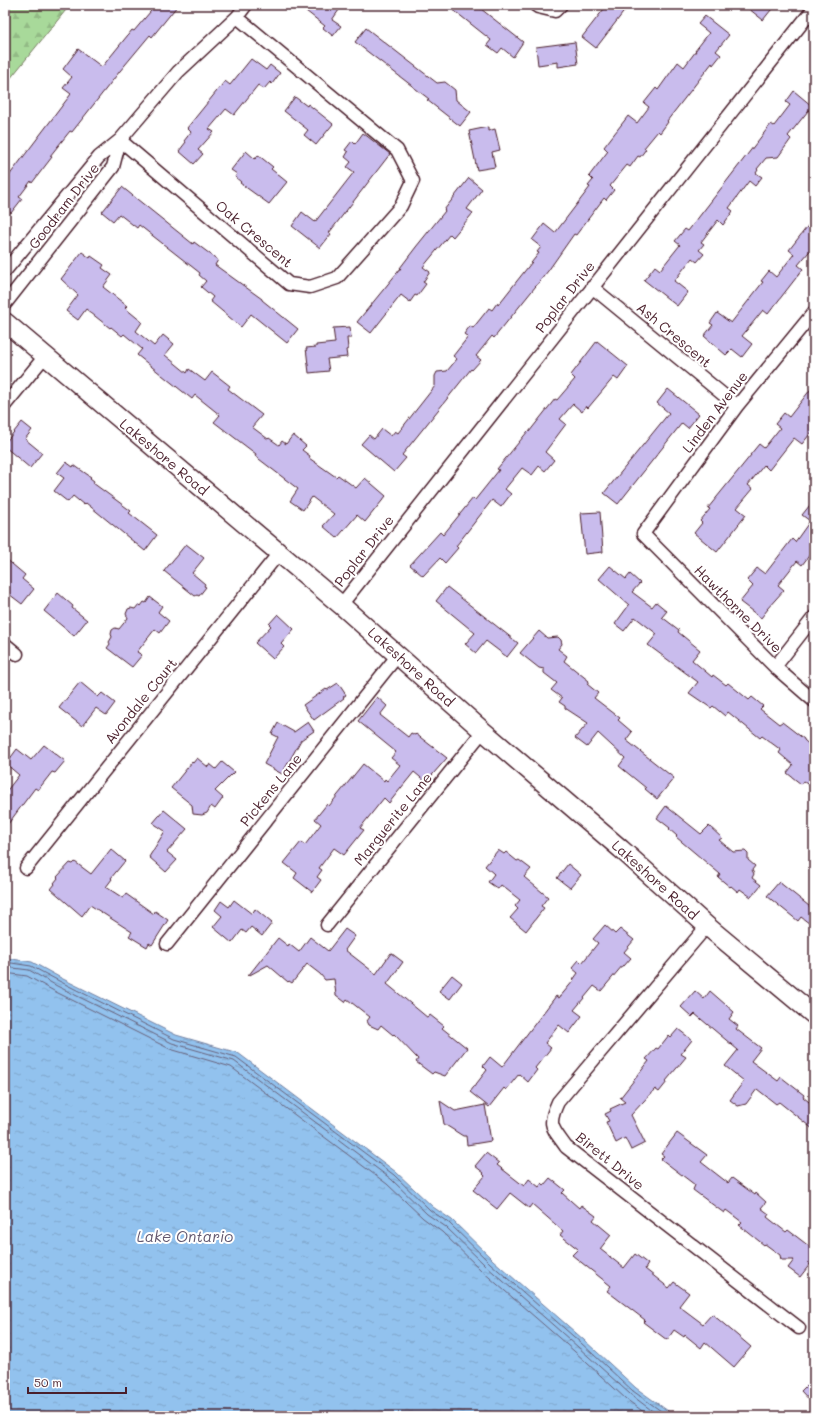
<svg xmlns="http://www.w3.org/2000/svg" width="819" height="1421" viewBox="0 0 819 1421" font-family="Mali,sans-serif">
	<defs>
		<pattern id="forest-firs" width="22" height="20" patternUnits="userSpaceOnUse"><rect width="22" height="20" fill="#a8d99a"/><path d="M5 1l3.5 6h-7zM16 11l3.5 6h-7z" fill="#92ba85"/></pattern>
		<pattern id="water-ripples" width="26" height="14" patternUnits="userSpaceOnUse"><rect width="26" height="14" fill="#92c2ee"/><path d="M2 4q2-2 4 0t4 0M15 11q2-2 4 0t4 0" fill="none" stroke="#7fa6cc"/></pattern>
	</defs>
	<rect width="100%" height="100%" fill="#fff"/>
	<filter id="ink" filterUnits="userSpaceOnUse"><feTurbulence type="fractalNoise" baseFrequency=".025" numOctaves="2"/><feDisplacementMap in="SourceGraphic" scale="8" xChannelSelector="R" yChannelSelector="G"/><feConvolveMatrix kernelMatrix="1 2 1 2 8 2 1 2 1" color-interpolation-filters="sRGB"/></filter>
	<g filter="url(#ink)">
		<path fill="url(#forest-firs)" stroke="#797c62" d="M5,5H70L5,85Z"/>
		<path fill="url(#water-ripples)" stroke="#7581a0" d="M5,958L32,962L61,978L176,1035L238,1053L396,1172L433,1207L452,1220L493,1260L584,1340L636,1388L675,1416H5Z"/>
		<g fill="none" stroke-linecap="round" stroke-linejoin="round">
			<path stroke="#676079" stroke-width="1" d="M5,962L31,966L59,981L174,1039L236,1057L394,1175L430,1210L449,1223L490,1263L581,1343L633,1391L668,1416
				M5,967L29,970L57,986L172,1043L234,1061L391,1179L427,1214L446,1227L486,1266L578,1347L630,1394L659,1416
				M5,973L27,976L54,991L170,1049L231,1067L387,1184L423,1218L442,1232L482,1271L574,1351L626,1399L649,1416"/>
		</g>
		<path fill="#c9bced" stroke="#4a1f2b" d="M156,5H178L152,37L150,35L120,71L72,132L70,131L50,156L52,157L32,183L31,181L19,197L22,199L11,213L5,209V181L71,94L63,88L72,77L63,69L78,49L102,67L132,30L134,31Z
			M311,5H333L339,10L332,20L341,26L333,36L323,28L325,26L306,11Z
			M447,5H476L523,42L513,57L502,48L498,53L487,45L491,40Z
			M607,5H629L596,48L582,37Z
			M744,5H775L763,20Z
			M705,16L729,35L716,51L721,55L713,65L712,63L667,121L668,122L660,133L658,131L644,148L646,149L640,157L638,156L630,167L627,165L610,186L614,190L606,200L604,198L576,235L574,234L548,271L494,338L492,336L476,356L481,360L472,370L471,369L402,455L406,458L394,472L361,444L369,435L374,439L382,429L391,436L395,431L398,433L435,386V376L437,372L447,371L457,359L453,356L468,337L464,334L470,326L473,328L489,308L492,310L497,303L498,305L539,253L537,252L541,247L532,240L544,224L555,233L590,187L588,186L593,180L589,176L608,151L604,147L628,116L637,123L649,107L644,103L656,88L658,90L678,62L684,67L696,51H695L709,33L698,24Z
			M366,28L437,83L445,82L455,90L456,100L471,112L460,126L427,100L429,99L355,42Z
			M575,42L578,64L558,67V62L538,65L536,47Z
			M251,59L266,70L270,65L280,73L272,84L270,82L264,89L258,85L234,115L226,109L209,129L214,132L198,150L203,154L194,164L179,151L186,142L184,141L191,132L187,128L225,81L230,85Z
			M794,91L812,106L788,136L791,139L778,157L766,158L757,169L758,170L756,173L762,177L755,186L749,181L729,208L733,211L723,225L718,220L701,242L704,244L699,250L704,254L697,262L692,258L674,281L688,292L677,306L644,280L655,266L660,270L680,245L675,241L685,229L688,231L771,124L774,126L790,105L786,102Z
			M295,97L307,106L308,104L333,124L316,145L304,135L308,130L284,111Z
			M488,127V131L495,129L500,150L492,152L495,167L477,170L469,131Z
			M363,133L390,154L329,233L331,234L320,248L292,226L302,212L315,222L354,172L347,167L351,162L345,157L348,152L345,150L352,141L355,144Z
			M246,151L255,159L258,155L273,167L271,169L287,182L269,204L240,183L241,182L235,177L237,174L231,170Z
			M469,178L482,189L467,209L473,213L453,237L450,234L423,267L430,272L423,282L426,284L417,296L415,295L410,302L401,295L371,333L357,322L401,268H400L416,247L445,211L444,210Z
			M122,187L193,244L194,242L218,260L215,265L262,299V300L298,329L287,343L251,314L241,327L210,301L213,297L201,287L206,281L199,275L200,273L139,225L137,228L119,214L113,221L102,212Z
			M814,218V246L798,265L803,269L768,314L763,310L742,336L752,344L742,357L732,349L726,355L704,336L713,325L710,323L717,313L731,323L763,282L761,281L769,271L776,277L794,254L789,250Z
			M82,252L90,258L91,256L104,265L102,268L112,275L103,287L127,306L125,308L142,322L136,331L154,346L163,335L174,344L165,355L187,373L189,369L205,381L212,372L230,386L228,389L262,415L252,427L268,439L269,438L279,445L282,441L286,444L293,435L306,446L302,450L310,456L309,458L336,477L338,475L356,488L365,478L386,496L365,522L357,515L337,538L323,526L334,514L312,497L303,510L290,501L298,489L255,456L256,454L214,422L220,415L195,395L192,399L137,355L142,349L124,334L122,336L111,327L110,328L86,309L78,320L66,311L78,295L61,279Z
			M350,327L351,338H347L348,349L346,350L347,357L327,359L329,371L309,373L306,348L316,347V345L335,343L333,328Z
			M597,341L628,366L618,380L614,377L588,408L586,406L582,412L573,404L560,419L566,424L545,452L554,460L545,471L539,466L532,475L522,468L505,489L511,494L501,507L492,500L456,546L458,548L445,563L440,558L423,576L410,565L440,532L443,535L473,498L475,500L499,470L497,469L528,431L529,432L555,399L557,400L575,379L571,375Z
			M814,385V429L802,444L794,438L769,470L764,465L748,485L753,489L737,508L746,515L717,552L694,533L702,523L700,521L710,509L708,508L751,455H750L759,444L764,448L780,428L775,424L784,413L789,417Z
			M668,389L699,414L688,428L682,423L618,504L604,493L669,413L657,403Z
			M22,422L32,430L25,439L42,453L30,468L5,447V443Z
			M66,462L73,467L74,465L78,468L91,477L90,478L94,481L93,483L131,511L129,513L157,535L145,551L86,503L84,505L73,496L68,502L54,491L64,478L57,473Z
			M814,500V549L802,565L797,561L778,585L784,590L767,609H768L761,618L740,602L753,586L747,580L757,568L765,574L792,539L795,542L810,521L802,515Z
			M600,512L603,552L585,554L581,513Z
			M186,544L204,558L192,573L205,584L204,586L206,587L199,596L197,595L195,596L164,571Z
			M5,558L25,575L22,579L34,589L22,604L5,591Z
			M610,566L626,579L630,574L640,583L632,592L652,607L656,602L667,611L662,617L679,630L678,632L700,650L692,660L712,677L713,675L726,685L728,683L749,700L752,697L763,706L760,709L779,724L782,722L804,739V740L814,749V789L803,781L801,784L787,773L793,765L779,753L781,750L762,736L760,738L728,712L725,716L713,706L711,708L689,693L698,682L648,645L657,634L635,617L624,631L615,624L629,605L599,579Z
			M447,587L518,643L507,657L486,641L476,653L465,644L475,633L436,601Z
			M58,593L73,606L72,608L87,620L74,636L44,611Z
			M150,597L162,606L158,612L169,621L160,633L155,629L137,652L142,655L132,667L107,648L110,644L109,642L112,637L111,634L112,630L115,628L119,629L128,618L126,614L128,609L131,608L135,609L139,604L141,606L144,602L146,603Z
			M278,614L294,629L281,644L284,647L273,659L255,643L271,626L269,624Z
			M539,631L547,638L558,637L561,640L562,644L558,649L567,656L564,661L589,681L587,684L598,693L594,698L620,718L618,720L632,732L626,740L674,778L657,799L645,789L646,788L619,766L625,758L598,733L587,747L575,738L588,723L565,708V706L559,702L562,698L551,690L557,683L544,673V669L539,668L520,653Z
			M80,682L98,697L102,693L115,703L106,715L96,708L82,726L59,708Z
			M338,683L346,695L343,697L344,698L314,720L303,705L326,689L327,690Z
			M377,697L387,706L380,715L408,737L411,733L415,735L416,734L447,758L426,782L414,772L389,803L384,798L360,828L364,830L344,855L334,848L319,868L322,870L317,877L321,880L312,892L294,878L297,873L284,863L301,842L305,845L321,824L315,819L327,804L329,806L363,764L384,781L385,779L387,781L400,765L391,758L396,752L358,721Z
			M308,722L314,731L301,740L282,774L264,764L278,737L272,734L278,723L294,732Z
			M44,745L65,761L55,773L52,772L38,790L35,788L5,828V793L19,775L6,764L17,749L31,760Z
			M197,758L208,767L210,764L216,769L222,762L234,772L215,791L223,798L215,809L211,806L207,813L202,815L193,814L192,805L171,788L192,762L193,763Z
			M666,806L701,834L709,826L722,838L719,840L733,852L745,851L748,854V860L755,866L752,870L754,874L752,878L761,885L751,897L740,889L738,892L731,886L730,887L718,877L720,874L676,837L677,836L669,829L670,828L657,818Z
			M164,810L187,829L167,852L177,860L166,872L149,857L165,831L153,823Z
			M111,849L125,861L111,878L112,879L106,887L123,898L126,894L154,914L155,911L168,920L152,945L149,943L147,947L129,936L132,932L90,905L82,916L51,889L55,884L54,883L58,878L57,877L70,863L73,864L75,862L91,874Z
			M498,850L504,854L506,852L517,861L519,860L531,869L524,877L548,897L541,906L544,908L526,931L510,918L518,909L515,906L520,900L501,885L498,889L488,882L494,874L485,866Z
			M568,864L581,875L570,888L557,878Z
			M779,882L814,910V927L801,917L798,921L767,896Z
			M234,900L252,914L255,909L272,923L262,936L251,927L246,933L242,930L232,943L213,927L222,916L215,910L221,901L229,907Z
			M605,925L615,934L620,929L634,940L624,952L631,958L624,966L623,965L601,991L594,986L574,1010L582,1016L569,1033L559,1025L545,1043L551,1048L535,1068L537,1070L528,1082L519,1074L506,1090L504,1088L489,1107L470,1092L487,1070L483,1066L490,1057L502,1067L556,996L559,998L574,980H573L578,973L572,968L579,960L582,963L598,943L593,939Z
			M345,929L355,936L345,950L376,974L391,953L403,962L387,984L428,1018L430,1015L444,1026L442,1028L467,1048L445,1076L434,1072L432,1074L416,1062L418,1059L394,1034L393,1035L381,1025L378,1029L369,1025L367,1021L370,1017L347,999L345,1002L336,995L334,979L325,980L320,974L307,964L292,983L289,981L288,982L268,965L248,976L278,938L288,946L289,944L299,952L310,937L328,951Z
			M452,975L462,983L450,999L439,991Z
			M695,991L704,999L710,991L734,1012L729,1019L738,1026L736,1029L761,1048L751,1061L778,1081L781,1077L804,1095L803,1097L814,1106V1130L779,1102L776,1104L757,1089L746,1104L738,1106L730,1100L744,1081L725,1066L738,1050L695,1014L692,1017L681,1007Z
			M678,1029L692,1040L681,1054L686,1057L666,1081L667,1082L659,1092L655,1089L631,1115L645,1143L631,1150L625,1138L616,1143L606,1122L609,1121L605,1114L611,1111L610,1109L625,1102L620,1098L649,1061L646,1059L656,1048L658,1049L669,1035L671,1037Z
			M440,1101L455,1111L485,1105L491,1141L467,1145L466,1136H463L444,1124Z
			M677,1133L707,1155L701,1162L728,1183L732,1178L755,1195L756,1193L766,1202L761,1208L769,1214L767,1217L786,1232L788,1230L814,1250V1259L800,1277L788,1268L794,1260H781L780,1255L765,1244L764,1245L739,1225L742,1222L726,1210L724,1213L693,1190L695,1185L661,1159L664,1156L661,1154Z
			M486,1153L499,1163L497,1165L524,1186L529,1179L539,1187L542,1183L544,1185L550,1178L565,1190L562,1193L579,1208L581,1205L596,1216L593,1220L611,1235L600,1249L624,1268L635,1254L648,1264L645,1269L669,1288L674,1282L689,1293L679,1306L703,1324L712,1314L751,1347L734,1367L705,1342L701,1348L685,1335L684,1337L674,1330L667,1340L643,1322L645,1320L607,1291L611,1286L572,1255L578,1249L560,1235L563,1231L532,1204L529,1208L510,1193L497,1209L473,1190L485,1176L483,1174L484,1173L475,1166Z
			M814,1378V1405L801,1391Z"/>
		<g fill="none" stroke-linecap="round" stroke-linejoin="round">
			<g stroke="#4a1f2b" stroke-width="15">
				<path id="street" d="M535,5L538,7L555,11L561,5
					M120,140L289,284L310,287L337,278L401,206L413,181L397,150L237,17
					M5,271L99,157L120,140L178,72L237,17L246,5
					M592,287L737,406
					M5,304L113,167L120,140
					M814,312L737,406L643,534L775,667L814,701
					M5,405L45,356
					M341,605L814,8
					M5,644L17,654
					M775,667L814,617
					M26,868L279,553
					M327,925L483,731
					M707,926L558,1102C547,1126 552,1127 566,1147L799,1328
					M167,944L398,655"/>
			</g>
			<g stroke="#4a1f2b" stroke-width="21">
				<path id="primary" d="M5,322L341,605L483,731L621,849L707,926L814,1015"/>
			</g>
			<use href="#street" stroke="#fff" stroke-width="12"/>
			<use href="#primary" stroke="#fff" stroke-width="18"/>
		</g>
	</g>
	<g text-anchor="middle" stroke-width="4" stroke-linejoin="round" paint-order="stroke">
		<g font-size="14" fill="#4a1f2b" stroke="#fff">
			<text transform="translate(64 206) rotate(-52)" y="5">Goodram Drive</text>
			<text transform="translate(254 234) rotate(40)" y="5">Oak Crescent</text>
			<text transform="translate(565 297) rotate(-52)" y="5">Poplar Drive</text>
			<text transform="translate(674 335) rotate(40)" y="5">Ash Crescent</text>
			<text transform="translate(715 412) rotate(-53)" y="5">Linden Avenue</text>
			<text transform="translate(164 457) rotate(40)" y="5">Lakeshore Road</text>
			<text transform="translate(364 551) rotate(-52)" y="5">Poplar Drive</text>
			<text transform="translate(738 609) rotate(45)" y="5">Hawthorne Drive</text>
			<text transform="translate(411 667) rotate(42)" y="5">Lakeshore Road</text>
			<text transform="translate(141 701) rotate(-51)" y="5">Avondale Court</text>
			<text transform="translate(271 790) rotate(-51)" y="5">Pickens Lane</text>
			<text transform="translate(393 819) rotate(-51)" y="5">Marguerite Lane</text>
			<text transform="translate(655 880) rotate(42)" y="5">Lakeshore Road</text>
			<text transform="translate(610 1161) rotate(39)" y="5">Birett Drive</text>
		</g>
		<g font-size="15" font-style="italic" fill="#63586f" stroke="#fff">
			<text x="185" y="1242">Lake Ontario</text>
		</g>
	</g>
	<rect width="819" height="1421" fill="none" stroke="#fff" stroke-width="20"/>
	<rect x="10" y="10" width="799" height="1401" fill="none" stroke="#4a1f2b" stroke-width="1.5" filter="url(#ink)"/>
	<path d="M28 1387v6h98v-6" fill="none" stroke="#4a1f2b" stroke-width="2"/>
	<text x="34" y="1387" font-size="12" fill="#4a1f2b" stroke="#ffffff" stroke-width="3" paint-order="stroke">50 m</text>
</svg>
